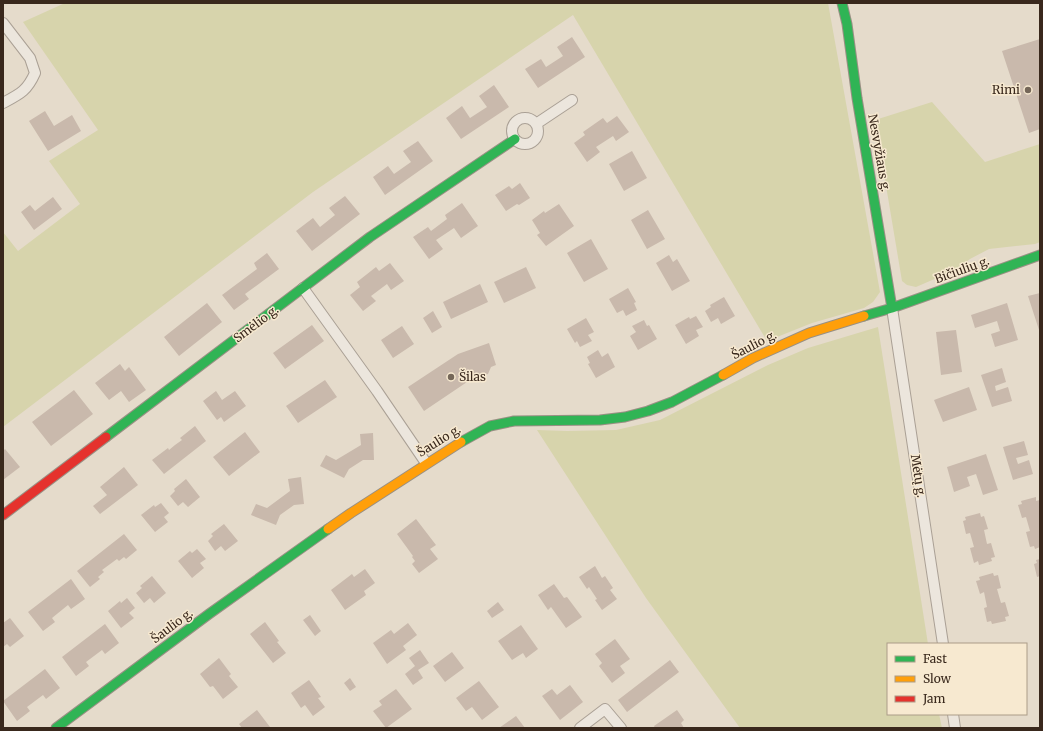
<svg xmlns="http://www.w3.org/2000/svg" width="1043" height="731" viewBox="0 0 1043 731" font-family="Merriweather,serif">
	<rect width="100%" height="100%" fill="#e5dbcb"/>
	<path fill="#d7d4ac" d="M65,3H828L880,292L873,302L864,308L812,323L767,341L573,15L313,192L3,427V232L18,251L80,204L49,161L98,130L23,22Z
		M932,102L985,162L1040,144V242L1035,244L989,249L970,259L953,271L916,287L907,285L902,281L875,120Z
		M878,327L928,644H888V714H939L942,728H740L646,598L537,430L567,431L616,430L660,420L768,365L808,348Z"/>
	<path fill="#c9b9ac" d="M572,37L585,57L538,88L525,69L541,59L546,67L563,56L557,47Z
		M1040,39V129L1029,133L1002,51Z
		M494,85L509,107L461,139L446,118L462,106L470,118L487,107L479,96Z
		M45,111L54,126L72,115L81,131L48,151L29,121Z
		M617,116L629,132L616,141L613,136L596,147L600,152L587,162L574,143L585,135L583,132L603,118L607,123Z
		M418,141L433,161L385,195L373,177L388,166L394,174L411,162L403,151Z
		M632,151L647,178L624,191L609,164Z
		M520,183L530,198L519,205L517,204L506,211L495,195L509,186L512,189Z
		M345,196L360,214L312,251L296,231L313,218L320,227L335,215L329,208Z
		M53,197L62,209L34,230L21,212L30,205L35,211Z
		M462,203L478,226L461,238L454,228L436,240L443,249L429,259L413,237L428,227L431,231L447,219L445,215Z
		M559,204L574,226L546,246L537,235L540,233L532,220L544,211L545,213Z
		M648,210L665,239L647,249L631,220Z
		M591,239L608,269L584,282L567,253Z
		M267,253L279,269L245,294L249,299L234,310L222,295L257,269L254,263Z
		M669,255L673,262L677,259L690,281L672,291L656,263Z
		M390,263L404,281L391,290L387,284L371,296L376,301L363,311L350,295L360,287L357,282L376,267L379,271Z
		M526,267L536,288L504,303L494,282Z
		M480,284L488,302L451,319L443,302Z
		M628,288L636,302L634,303L637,310L626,316L623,310L617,313L609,299Z
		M1040,293V333L1028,296Z
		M724,297L735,316L721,324L718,318L711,322L705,311L711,307L710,305Z
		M207,303L222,322L179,356L164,337Z
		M1007,303L1018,340L995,347L991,334L1000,331L997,321L975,328L971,315Z
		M433,311L442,327L432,333L423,318Z
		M696,316L703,327L696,330L699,336L686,344L675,325L689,317L690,319Z
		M586,318L594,332L588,335L592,341L580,347L577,341L575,343L567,329Z
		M644,320L647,326L649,325L657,339L638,350L630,336L636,332L632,326Z
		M312,325L324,341L285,369L273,353Z
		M402,326L414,344L393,358L381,340Z
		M956,330L962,372L941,375L936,332Z
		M489,343L496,365L491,367L488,374L470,380L424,411L408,387L458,354Z
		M598,350L602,357L608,353L615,367L596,378L588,364L590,363L587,357Z
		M120,364L125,371L129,367L146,390L129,402L121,391L109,400L95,383Z
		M1002,368L1006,382L995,386L996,391L1008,387L1012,401L992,407L981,375Z
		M325,380L337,397L298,423L286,406Z
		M969,387L977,410L943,422L934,400Z
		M74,390L93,414L51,446L32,422Z
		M216,391L222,400L235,391L246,406L224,422L221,417L217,420L203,401Z
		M195,426L206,441L164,474L152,460L168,448L169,450L175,445L182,440L180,438Z
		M245,432L260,452L229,476L213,457Z
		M373,433L374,460H363L349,469L344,478L320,466L326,455L336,460L361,445L360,434Z
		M1024,441L1028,455L1016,458L1018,464L1029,460L1033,474L1013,480L1003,447Z
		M5,449L20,467L3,480V451Z
		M986,454L998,490L983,495L976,474L967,477L970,486L954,492L947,467Z
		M124,467L138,485L100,514L93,506L107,495L100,487Z
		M301,477L304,504L294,505L280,515L276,525L251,515L256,504L267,508L290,491L288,479Z
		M186,479L200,497L188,507L183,502L178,506L170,496L175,491L174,489Z
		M1036,497V501L1040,500V547L1035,549L1034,546L1030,547L1026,532L1030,531L1026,517L1022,518L1018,505L1022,504L1021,501Z
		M161,503L169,513L164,517L168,522L155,532L141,515L154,505L155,507Z
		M980,513L981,517L984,516L988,529L984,530L987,544L991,543L995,557L991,558L992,561L979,565L978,561L974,563L970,548L974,547L970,533L966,534L963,521L966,520L965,517Z
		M416,519L436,545L430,549L438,559L419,573L412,564L415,561L412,557L413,556L397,534Z
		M224,524L238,541L225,551L221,546L215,551L208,541L213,536L211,534Z
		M124,534L137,550L126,559L124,557L119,561L117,559L102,570L104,572L98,577L100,579L90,587L77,571Z
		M197,549L206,559L200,563L204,568L192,578L178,561L190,551L192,553Z
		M1040,559V576L1037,577L1034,564L1037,563L1036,560Z
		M595,566L602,578L605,576L613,588L610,590L617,599L602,610L595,600L597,599L589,587L587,589L579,577Z
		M365,569L375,583L364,591L366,595L345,610L331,590L352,574L354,577Z
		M993,573L994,576L998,575L1001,588L997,589L1001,603L1005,602L1009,616L1005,617L1006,621L992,624L991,621L987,622L984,608L987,607L984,592L980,594L976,581L980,580L979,577Z
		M152,576L166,593L154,603L150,598L144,603L136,593L142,588L140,586Z
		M71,579L85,599L71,609L68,605L52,618L55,622L43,631L28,612Z
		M554,584L564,598L567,597L582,617L566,628L551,607L548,610L538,595Z
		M127,598L135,608L129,613L134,618L121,628L108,611L120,601L121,603Z
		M498,602L504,610L492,618L487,611Z
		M310,615L321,631L315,636L303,620Z
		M10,618L24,636L10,647L7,644L3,647V623Z
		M265,622L279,641L277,642L286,653L273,663L250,634Z
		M408,623L417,635L403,646L406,650L387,664L373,643L391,630L394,634Z
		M105,624L119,643L105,654L102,650L86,662L89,666L76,676L62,657Z
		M521,625L538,649L526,658L523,653L512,660L498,641Z
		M615,639L630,659L620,666L625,673L612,683L599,666L602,663L595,654Z
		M420,650L429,663L418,670L423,678L413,685L405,674L415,666L409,658Z
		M452,652L464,668L445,682L433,666Z
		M219,658L231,674L229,676L238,687L223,699L213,686L210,687L200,674Z
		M670,660L679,672L627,712L618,700Z
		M45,669L60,688L46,699L43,695L27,707L30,711L17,721L3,701Z
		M350,678L356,687L350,691L344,683Z
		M309,680L321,697L318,698L325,707L313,716L305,705L301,708L291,693Z
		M479,681L499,707L482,720L472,707L466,711L456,698Z
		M570,685L583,702L560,720L542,696L552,689L557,695Z
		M396,689L412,709L386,728L373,711L382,705L379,701Z
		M257,710L270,727L268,728H242L239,724Z
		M677,710L684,720L681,723L684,728H655L654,726Z
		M516,716L525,728H499Z"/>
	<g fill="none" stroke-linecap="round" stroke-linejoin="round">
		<g stroke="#aaa095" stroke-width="12">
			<path id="street" d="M3,23L30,58L35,73C27,91 20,94 3,103
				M512 131a13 13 0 1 1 26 0a13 13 0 1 1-26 0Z
				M536,124L572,100
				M303,288L377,391L426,463
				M892,308L943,644
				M953,714L955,728
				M580,728L605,709L621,728"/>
		</g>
		<g stroke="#999084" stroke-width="11">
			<path id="fast" d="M842,3L847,24L857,98L892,308
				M864,316L892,308L1040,255
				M106,437L370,237L515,139
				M461,442L490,426L514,421L600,420L625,417L648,411L672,402L723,375
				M56,728L209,614L328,529"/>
		</g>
		<g stroke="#999084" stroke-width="11">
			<path id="slow" d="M723,375L753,358L809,333L864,316
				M328,529L351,513L461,442"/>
		</g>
		<g stroke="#999084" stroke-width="11">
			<path id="jam" d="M3,515L106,437"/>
		</g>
		<use href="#street" stroke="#ece6dd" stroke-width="10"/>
		<use href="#fast" stroke="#30b455" stroke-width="9"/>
		<use href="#slow" stroke="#ff9f0a" stroke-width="9"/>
		<use href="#jam" stroke="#e5322d" stroke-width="9"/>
	</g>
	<g fill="#756759" stroke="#f7e9d0" stroke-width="1.5">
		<circle cx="1028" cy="90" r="4"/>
		<circle cx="451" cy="377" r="4"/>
	</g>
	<g text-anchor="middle" stroke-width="3" stroke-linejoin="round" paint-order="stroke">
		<g font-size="12" fill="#39281c" stroke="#f7e9d0" text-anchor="end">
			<text x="1020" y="94">Rimi</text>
			<text x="459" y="381" text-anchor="start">Šilas</text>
		</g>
		<g font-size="12" fill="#39281c" stroke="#f7e9d0">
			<text transform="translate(879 153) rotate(80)" y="4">Nesvyžiaus g.</text>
			<text transform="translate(962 270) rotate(-20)" y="4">Bičiulių g.</text>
			<text transform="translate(256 324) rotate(-37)" y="4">Smėlio g.</text>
			<text transform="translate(754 345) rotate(-27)" y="4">Šaulio g.</text>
			<text transform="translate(439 441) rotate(-32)" y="4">Šaulio g.</text>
			<text transform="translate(918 476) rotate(81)" y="4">Mėtų g.</text>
			<text transform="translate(172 626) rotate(-37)" y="4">Šaulio g.</text>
		</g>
	</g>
	<rect width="1043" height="731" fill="none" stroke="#39281c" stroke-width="8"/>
	<rect x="887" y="643" width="140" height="72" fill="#f7e9d0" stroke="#ab9c88"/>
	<rect x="895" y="656" width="20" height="6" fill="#30b455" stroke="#ab9c88"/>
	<text x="923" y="663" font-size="12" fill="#39281c">Fast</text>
	<rect x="895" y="676" width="20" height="6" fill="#ff9f0a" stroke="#ab9c88"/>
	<text x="923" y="683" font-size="12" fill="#39281c">Slow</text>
	<rect x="895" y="696" width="20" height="6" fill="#e5322d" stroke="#ab9c88"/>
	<text x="923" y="703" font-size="12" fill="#39281c">Jam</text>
</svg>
